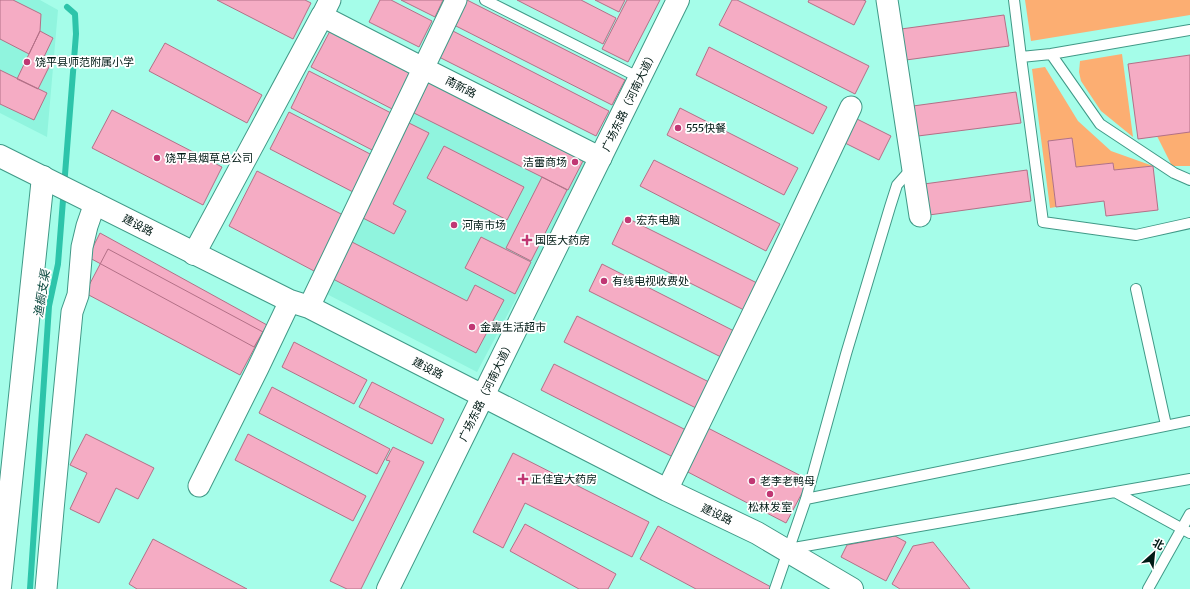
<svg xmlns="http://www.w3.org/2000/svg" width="1190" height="589" viewBox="0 0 1190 589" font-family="Merriweather,'Noto Sans SC',serif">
	<rect width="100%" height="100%" fill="#a5fde9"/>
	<path fill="#90f4de" d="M0,0H40L58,10L47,137L0,113Z
		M428,77L590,160L477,372L321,291Z"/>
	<path fill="#fcae72" d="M1025,0H1190V15L1031,41Z
		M1122,54L1133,137L1101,111L1081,81L1079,72L1080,61Z
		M1045,67L1078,121L1111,151L1153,166L1114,170L1113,163L1076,167L1072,138L1048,141L1056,207L1050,208L1032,69Z
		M1190,131V166H1172L1157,136Z"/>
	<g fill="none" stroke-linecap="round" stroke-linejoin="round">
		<path stroke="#2dc4aa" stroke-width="6" d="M30,589L49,306L58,264L76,34L75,14L67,7"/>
	</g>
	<path fill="#f5acc4" stroke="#b37087" d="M0,0H13L41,14L40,31L29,54L0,39Z
		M217,0H305L311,3L293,39Z
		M380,0H391L432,21L419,47L369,22Z
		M401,0H443L435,17Z
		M464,0H467L625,80L612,105L452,24Z
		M517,0H581L616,18L603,44Z
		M595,0H625L619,12Z
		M627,0H660L628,62L602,49Z
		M732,0H737L869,66L855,94L719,25Z
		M809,0H863L866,1L854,25L808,2Z
		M1004,15L1009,46L906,60L901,29Z
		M449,29L609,111L596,136L435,55Z
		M40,31L53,38L42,61L50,65L38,89L17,79Z
		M330,31L413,74L394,110L311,67Z
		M165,43L262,95L247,123L149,71Z
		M709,47L827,107L813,134L696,75Z
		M1190,55V132L1138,139L1128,64Z
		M0,70L47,93L34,120L0,104Z
		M309,71L393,114L374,151L291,108Z
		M428,81L584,159L568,190L412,112Z
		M1016,92L1021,123L918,136L913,106Z
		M680,108L798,168L784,195L667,135Z
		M112,110L222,167L203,205L92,148Z
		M289,112L372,155L353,192L270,149Z
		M853,117L891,136L879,160L841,141Z
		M409,123L429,133L393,204L406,211L394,234L361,217Z
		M1072,138L1076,167L1113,163L1114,170L1153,166L1158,210L1106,216L1104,201L1056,207L1048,141Z
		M444,146L524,187L507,220L427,178Z
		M654,160L780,224L766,251L640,186Z
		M1027,170L1031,201L929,215L924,184Z
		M257,171L343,215L314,271L229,226Z
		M542,177L567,190L531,261L506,248Z
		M625,217L761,285L748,312L612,244Z
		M100,233L267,325L254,347L88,257Z
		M481,237L531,262L515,294L465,268Z
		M352,242L467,301L475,285L504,300L476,353L333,279Z
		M108,249L263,332L240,375L85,293Z
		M602,264L738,333L725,359L589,291Z
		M577,316L713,384L700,410L564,342Z
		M294,342L367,380L354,404L282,367Z
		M554,364L690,432L677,459L541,390Z
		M372,382L444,419L432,444L359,407Z
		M272,387L390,449L377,474L259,413Z
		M706,427L809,480L786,523L684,470Z
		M86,434L154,468L138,499L116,488L99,523L70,509L87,473L70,465Z
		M248,434L366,496L353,521L235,460Z
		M393,447L424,462L361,589H347L330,581L390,461L386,460Z
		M513,453L649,522L632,557L525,503L503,548L473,532Z
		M525,524L616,574L608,589H579L510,551Z
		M658,526L771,587L770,589H696L640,559Z
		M895,536L906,542L886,581L841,557L847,545Z
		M153,539L247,589H137L129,584Z
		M933,542L970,589H900L892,584L913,546Z"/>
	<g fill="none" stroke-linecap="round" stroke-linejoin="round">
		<g stroke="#409987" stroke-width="12">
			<path id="service" d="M485,0L640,78
				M1014,0L1021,57L1051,54L1190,30
				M1051,54L1100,124L1174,173L1190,180
				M1021,57L1043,222L1136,235L1190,223
				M1136,289L1166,425
				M1115,492L1190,533
				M806,499L1190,421
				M788,549L1190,479
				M775,589L806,499L846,354L890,207L897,185L913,167
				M1148,589L1190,514"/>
		</g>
		<g stroke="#409987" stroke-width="23">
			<path id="minor" d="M330,0L322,16L423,68L601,158
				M887,0L920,216
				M309,307L456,0
				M199,486L258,368L290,301
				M667,490L774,270L851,107
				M46,589L53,510L72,312L78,295L82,247L87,226L95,203"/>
		</g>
		<g stroke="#409987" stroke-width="24">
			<path id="tertiary" d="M194,254L322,16
				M0,587L43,177"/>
		</g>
		<g stroke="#409987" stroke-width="24">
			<path id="secondary" d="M0,156L290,301L309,307L667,490L757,533L852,589"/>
		</g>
		<g stroke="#409987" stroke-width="24">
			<path id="primary" d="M388,589L678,0"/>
		</g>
		<use href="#service" stroke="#fff" stroke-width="10"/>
		<use href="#minor" stroke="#fff" stroke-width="21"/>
		<use href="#tertiary" stroke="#fff" stroke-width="22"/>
		<use href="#secondary" stroke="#fff" stroke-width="22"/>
		<use href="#primary" stroke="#fff" stroke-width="22"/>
	</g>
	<g fill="#c03773" stroke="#fff" stroke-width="1.5">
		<circle cx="27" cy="62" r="4"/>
		<circle cx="678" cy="128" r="4"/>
		<circle cx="157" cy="158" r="4"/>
		<circle cx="575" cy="162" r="4"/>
		<circle cx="628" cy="220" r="4"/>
		<circle cx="454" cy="225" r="4"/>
		<path d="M525 234h4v4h4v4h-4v4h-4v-4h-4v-4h4z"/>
		<circle cx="604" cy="281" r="4"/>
		<circle cx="472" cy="327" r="4"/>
		<path d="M521 473h4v4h4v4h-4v4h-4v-4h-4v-4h4z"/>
		<circle cx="752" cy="481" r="4"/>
		<circle cx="770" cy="494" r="4"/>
	</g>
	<g text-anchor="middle" stroke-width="3.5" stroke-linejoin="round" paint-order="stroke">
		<g font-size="11" fill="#001a15" stroke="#fff" text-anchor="start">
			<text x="35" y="66">饶平县师范附属小学</text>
			<text x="686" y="132">555快餐</text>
			<text x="165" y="162">饶平县烟草总公司</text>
			<text x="567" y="166" text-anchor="end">洁蕾商场</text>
			<text x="636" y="224">宏东电脑</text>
			<text x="462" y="229">河南市场</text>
			<text x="535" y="244">国医大药房</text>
			<text x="612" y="285">有线电视收费处</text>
			<text x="480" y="331">金嘉生活超市</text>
			<text x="531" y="483">正佳宜大药房</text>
			<text x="760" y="485">老李老鸭母</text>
			<text x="770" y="511" text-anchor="middle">松林发室</text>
		</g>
		<g font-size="11" fill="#001a15" stroke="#fff">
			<text transform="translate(461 87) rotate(27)" y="4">南新路</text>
			<text transform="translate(629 101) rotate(-64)" y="4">广场东路（河南大道）</text>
			<text transform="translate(138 225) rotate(27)" y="4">建设路</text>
			<text transform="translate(428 368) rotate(27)" y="4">建设路</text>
			<text transform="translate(486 391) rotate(-64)" y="4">广场东路（河南大道）</text>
			<text transform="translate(717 514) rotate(25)" y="4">建设路</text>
		</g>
		<g font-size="12" font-style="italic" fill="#0e4b41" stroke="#fff">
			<text transform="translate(42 294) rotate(-81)" y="4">渔橱支渠</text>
		</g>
	</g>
	<g transform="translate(1154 553) rotate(27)" stroke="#ffffff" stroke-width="3" paint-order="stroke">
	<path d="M0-3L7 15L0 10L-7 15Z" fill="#001a15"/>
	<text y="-6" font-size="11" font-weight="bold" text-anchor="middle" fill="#001a15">北</text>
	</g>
</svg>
